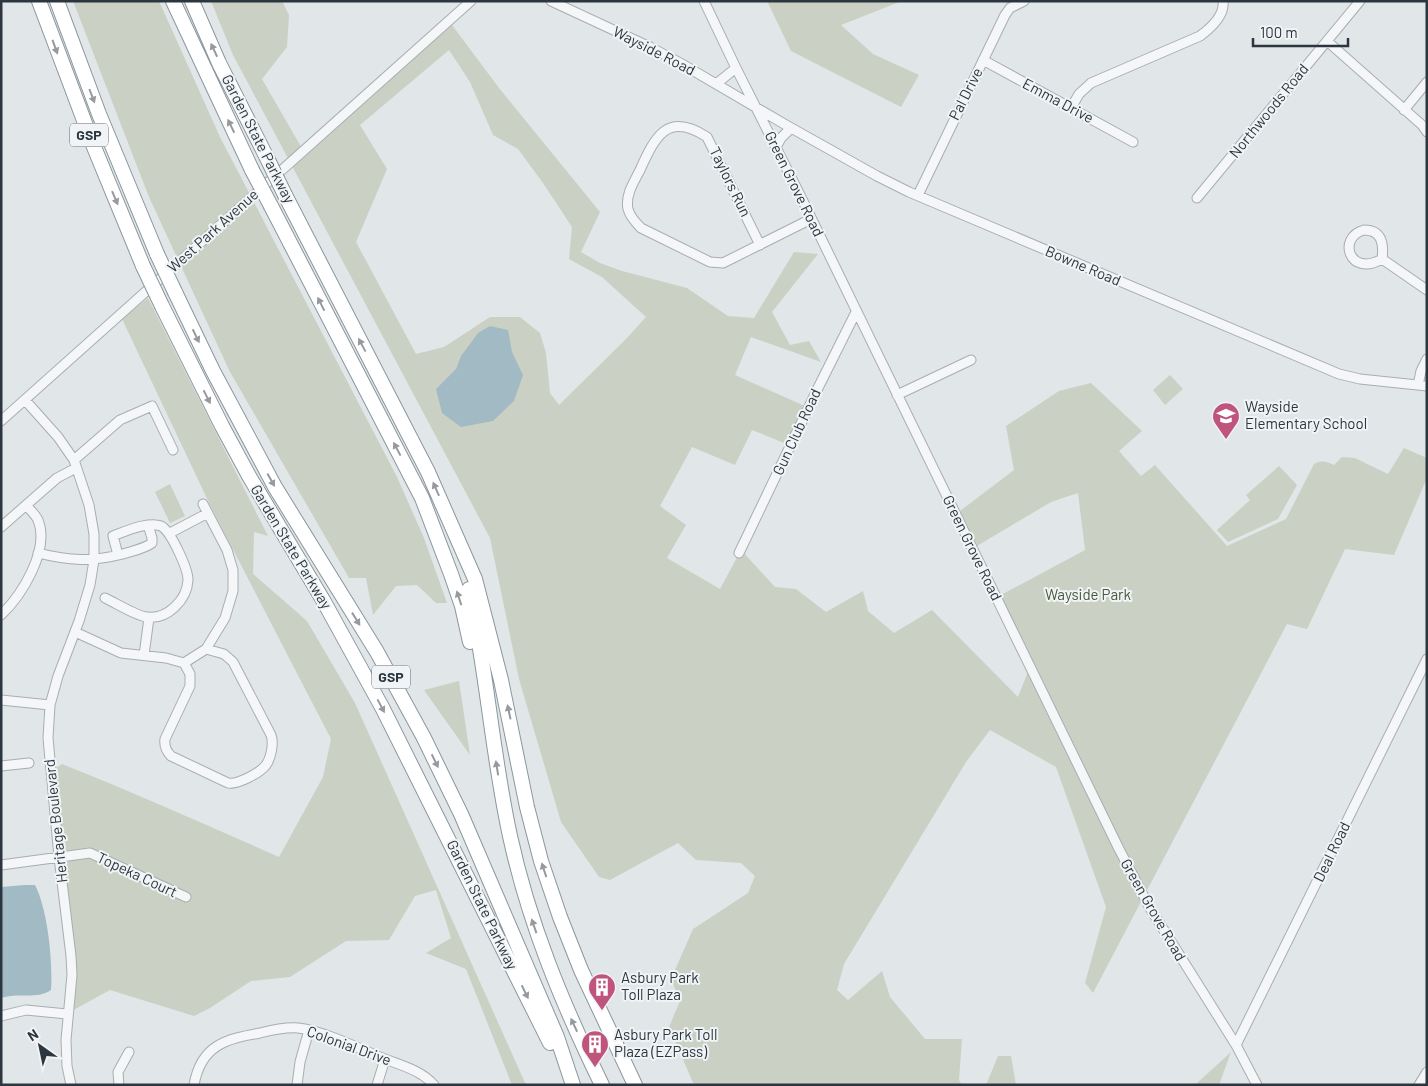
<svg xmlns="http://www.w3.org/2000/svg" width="1428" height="1086" viewBox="0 0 1428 1086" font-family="Barlow,sans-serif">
	<rect width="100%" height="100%" fill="#e1e6e8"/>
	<path fill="#cad1c4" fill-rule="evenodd" d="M73,1H159L220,137L397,477L424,538L447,603H436L417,585L396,586L373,615L366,578H349L230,372L149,197Z
		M211,1H282L289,15L287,47L262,79L304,152L340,123L452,25L499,88L600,212L581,252L600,263L622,271L687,288L728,316L754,318L794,252L818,254L772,312L790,345L809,341L821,362L751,337L735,375L807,407L789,445L752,430L735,465L692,447L660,506L686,525L667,558L720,589L741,550L775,587L796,589L826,612L863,591L868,611L894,633L932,610L1018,697L1029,669L999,596L1085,550L1078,493L1051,502L977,546L960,511L1014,470L1006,426L1059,391L1091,383L1142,431L1119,451L1141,476L1155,465L1227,546L1286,519L1314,464C1321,460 1326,461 1334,465L1342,457L1355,458L1388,474L1404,448L1427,458V478L1394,555L1345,549L1307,629L1287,624L1093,993L1085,983L1106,907L1056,767L990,730L966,762L844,964L837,990L848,1000L882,971L890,997L925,1039H962L959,1080L962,1085H694L669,1027L680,1001L671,979L693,929L748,893L755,876L741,863L696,860L678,843L610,880L599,877L561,822L519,679L490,538L233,55ZM449,50L470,82L493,135L518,149L543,183L572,227L569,259L602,277L646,317L625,340L559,405L550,393L546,353L540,333L520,317H490L444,347L416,354L356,242L387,169L360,125Z
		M767,1H902L841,25L873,54L919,75L901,107L791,51Z
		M148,298L268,536L254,532L253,574L307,621L355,703L526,1085H512L466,969L426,953L451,938L436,890L415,896L389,940L346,941L290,977L251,981L210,1008L194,1016L110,990L66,1014L73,962L49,773L62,764C135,793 207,825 279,857L323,777L331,739L211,507L122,319Z
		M1170,375L1183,389L1165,405L1153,390Z
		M1279,466L1297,485L1278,519L1228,542L1217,530L1250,500L1246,495Z
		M170,484L185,516L170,523L155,492Z
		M459,681L470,755L424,690Z
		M1231,1052L1219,1085H1195Z
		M998,1056H1011L1016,1085H986Z"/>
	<path fill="#a1bac4" d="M490,326L508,330L512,352L523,375L514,401L493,421L461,427L442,413L436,389L456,369L461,356L478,333Z
		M25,885H35C48,910 53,963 51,990C36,1000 18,992 1,998V887Z"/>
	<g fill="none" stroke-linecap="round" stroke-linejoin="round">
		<g stroke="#a7aeb2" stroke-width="11">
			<path id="minor" d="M551,1L650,47L682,64L786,125L877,176L909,192L1339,374L1360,379L1427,386
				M704,1L736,68L801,197L1119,849L1150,908L1236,1045L1257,1085
				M1327,41L1422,125L1427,132
				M983,60L1133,142
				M716,84L736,68
				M1071,108L1079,94L1091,83L1200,36C1211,28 1225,15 1223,1
				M1404,110L1427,82
				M776,147L781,138L791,128
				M918,195L1005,15L1010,8L1024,1
				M1197,198L1360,1
				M1364,230C1382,230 1384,244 1382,259C1349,278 1337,237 1364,230Z
				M760,245L707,137C667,111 655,137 640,170C634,182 625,195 628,209C630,217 636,223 641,228L710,262L723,263L811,219
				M1382,259L1427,290
				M1418,385L1421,371L1427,359
				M897,395L971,360
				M25,400L58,437L74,460L89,505L94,534V560L90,585L79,621L58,676L50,705L48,738L59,857L71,956L72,975L66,1040L67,1066L71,1085
				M1,421L471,1
				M74,460L120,420L152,406L173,450
				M1,527L57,478L76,468
				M170,533L208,513
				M38,553C70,561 91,562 123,554C132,551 144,549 152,543V538L148,525
				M739,553L819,386L856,312
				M105,598C116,603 136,616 147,617C167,620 187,600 188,580C188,569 171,531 161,526C148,521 126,531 113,536L118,555
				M1,615C22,595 50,550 38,520C35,514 30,510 26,505
				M75,632L121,653L166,658L184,663
				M144,655L149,618
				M184,663L190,674V686L165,739C164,746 166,751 171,756L228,783C237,785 260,773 266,765C271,758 274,743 271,735L233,662L224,654L206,649
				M184,663L206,649L225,618L233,591V570L227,550L203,504
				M1,700L50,705
				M1,766L29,763
				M1,865L90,853L186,897
				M1,1016L26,1010L67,1014
				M1236,1045L1427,659
				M119,1085L118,1072L129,1052
				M194,1085C201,1045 226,1039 260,1033C272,1030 285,1027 298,1028C320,1030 359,1048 380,1057C399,1065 420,1069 434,1085
				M297,1085L300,1062L309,1030
				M377,1085L385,1059
				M1419,1085L1427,1072"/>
		</g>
		<g stroke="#8b969d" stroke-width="16">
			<path id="highway" d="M39,1L94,147L143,266
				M57,1L99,114L157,254
				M173,1L252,170
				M192,1L219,63L266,156
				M285,195L428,472L475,579L501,680L527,807L541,861L560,917L581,970L635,1085
				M271,206L422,498L451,574L462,606L470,642
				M175,292L213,371L275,487L377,652L424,738L461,814L557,1037L573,1085
				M162,306L222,426L249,476L323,600L383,709L550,1043
				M469,589C487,671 492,754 510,836C529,924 563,1005 602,1085"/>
		</g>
		<use href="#minor" stroke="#f4f6f7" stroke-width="9"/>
		<use href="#highway" stroke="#fff" stroke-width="14"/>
		<g stroke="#8b969d" stroke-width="16" stroke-linecap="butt">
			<path id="highway-bridge" d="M266,156L285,195
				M252,170L271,206
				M157,254L175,292
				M143,266L162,306"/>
		</g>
		<use href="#highway-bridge" stroke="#fff" stroke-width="14"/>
	</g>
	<defs><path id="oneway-solid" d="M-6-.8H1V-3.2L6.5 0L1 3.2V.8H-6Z" transform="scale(1.25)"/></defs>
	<g fill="#969a9e">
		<use href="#oneway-solid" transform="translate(55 47) rotate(70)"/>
		<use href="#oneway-solid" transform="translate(214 50) rotate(-115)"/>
		<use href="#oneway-solid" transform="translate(92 96) rotate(69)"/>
		<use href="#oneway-solid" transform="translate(231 126) rotate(-116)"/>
		<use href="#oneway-solid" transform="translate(115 198) rotate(67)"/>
		<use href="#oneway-solid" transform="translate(321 304) rotate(-117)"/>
		<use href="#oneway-solid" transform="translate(196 336) rotate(64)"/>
		<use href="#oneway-solid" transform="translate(362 345) rotate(-118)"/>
		<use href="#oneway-solid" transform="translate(207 397) rotate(63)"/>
		<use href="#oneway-solid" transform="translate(397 449) rotate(-118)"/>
		<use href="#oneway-solid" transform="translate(271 480) rotate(61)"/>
		<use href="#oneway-solid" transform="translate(436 489) rotate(-114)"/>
		<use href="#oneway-solid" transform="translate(459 598) rotate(-108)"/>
		<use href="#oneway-solid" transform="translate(356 619) rotate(58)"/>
		<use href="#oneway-solid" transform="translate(381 706) rotate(62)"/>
		<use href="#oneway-solid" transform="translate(509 712) rotate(-102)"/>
		<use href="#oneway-solid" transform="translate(435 761) rotate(64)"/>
		<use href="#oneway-solid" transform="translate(497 768) rotate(-99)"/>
		<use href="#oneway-solid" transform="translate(544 870) rotate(-108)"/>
		<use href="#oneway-solid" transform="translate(534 926) rotate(-109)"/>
		<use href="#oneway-solid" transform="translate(525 992) rotate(64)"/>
		<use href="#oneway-solid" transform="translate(574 1025) rotate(-115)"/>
	</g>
	<defs>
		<g id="school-pin" transform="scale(1.4375)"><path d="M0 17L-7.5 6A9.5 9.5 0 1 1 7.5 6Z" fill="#bf557c" stroke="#f1f4f6"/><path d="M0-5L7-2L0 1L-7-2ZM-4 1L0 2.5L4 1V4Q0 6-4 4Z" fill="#fff"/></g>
		<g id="building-pin" transform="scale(1.4375)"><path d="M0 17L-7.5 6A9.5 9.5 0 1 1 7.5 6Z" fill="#bf557c" stroke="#f1f4f6"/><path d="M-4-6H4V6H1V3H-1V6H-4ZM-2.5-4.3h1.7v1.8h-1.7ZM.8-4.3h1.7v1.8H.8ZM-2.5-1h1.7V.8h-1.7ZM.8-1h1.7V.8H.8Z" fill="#fff"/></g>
	</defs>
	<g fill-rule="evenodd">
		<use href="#school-pin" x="1226" y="416"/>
		<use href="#building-pin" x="602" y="987"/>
		<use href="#building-pin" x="595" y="1044"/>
	</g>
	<g text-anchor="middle" stroke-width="4" stroke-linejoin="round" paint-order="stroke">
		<g fill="#f1f4f6" stroke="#676f75" stroke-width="1">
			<rect x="70" y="123.5" width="38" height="23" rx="4"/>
			<rect x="372" y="665.5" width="38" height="23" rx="4"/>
		</g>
		<g font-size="14" font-weight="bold" fill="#2c363e">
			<text x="89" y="140">GSP</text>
			<text x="391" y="682">GSP</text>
		</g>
		<g font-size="15" fill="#2c363e" stroke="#f1f4f6">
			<text transform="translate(654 51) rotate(27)" y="5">Wayside Road</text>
			<text transform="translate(966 94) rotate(-63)" y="5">Pal Drive</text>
			<text transform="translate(1058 101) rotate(28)" y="5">Emma Drive</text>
			<text transform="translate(1269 111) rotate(-51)" y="5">Northwoods Road</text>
			<text transform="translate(258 139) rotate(63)" y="5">Garden State Parkway</text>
			<text transform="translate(730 182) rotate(64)" y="5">Taylors Run</text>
			<text transform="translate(794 184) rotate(64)" y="5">Green Grove Road</text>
			<text transform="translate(213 231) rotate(-42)" y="5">West Park Avenue</text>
			<text transform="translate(1083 266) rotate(23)" y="5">Bowne Road</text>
			<text transform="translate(797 432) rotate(-65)" y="5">Gun Club Road</text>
			<text transform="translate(291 547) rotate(59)" y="5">Garden State Parkway</text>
			<text transform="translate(972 548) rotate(64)" y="5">Green Grove Road</text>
			<text transform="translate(56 821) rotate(-96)" y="5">Heritage Boulevard</text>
			<text transform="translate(1332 852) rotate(-64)" y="5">Deal Road</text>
			<text transform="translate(137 875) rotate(25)" y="5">Topeka Court</text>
			<text transform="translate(482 905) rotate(64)" y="5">Garden State Parkway</text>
			<text transform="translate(1153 910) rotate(60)" y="5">Green Grove Road</text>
			<text transform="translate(349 1046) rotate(20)" y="5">Colonial Drive</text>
		</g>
		<g font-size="15" fill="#2c363e" stroke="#f1f4f6" text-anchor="start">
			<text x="1245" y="412">Wayside<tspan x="1245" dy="17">Elementary School</tspan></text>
			<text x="621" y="983">Asbury Park<tspan x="621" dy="17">Toll Plaza</tspan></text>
			<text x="614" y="1040">Asbury Park Toll<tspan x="614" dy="17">Plaza (EZPass)</tspan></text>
		</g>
		<g font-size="15" fill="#47583b" stroke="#f1f4f6">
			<text x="1088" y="600">Wayside Park</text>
		</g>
	</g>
	<rect width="1428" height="1086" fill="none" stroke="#2c363e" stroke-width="5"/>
	<g transform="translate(40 1046) rotate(327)" stroke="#f1f4f6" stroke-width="4" paint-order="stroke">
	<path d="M0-4L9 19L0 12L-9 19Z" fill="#2c363e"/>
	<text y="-8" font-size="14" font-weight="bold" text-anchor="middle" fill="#2c363e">N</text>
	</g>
	<path d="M1253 38v8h95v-8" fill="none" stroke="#2c363e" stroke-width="2.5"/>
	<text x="1260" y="38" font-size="15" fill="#2c363e" stroke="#f1f4f6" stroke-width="4" paint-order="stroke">100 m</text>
</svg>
